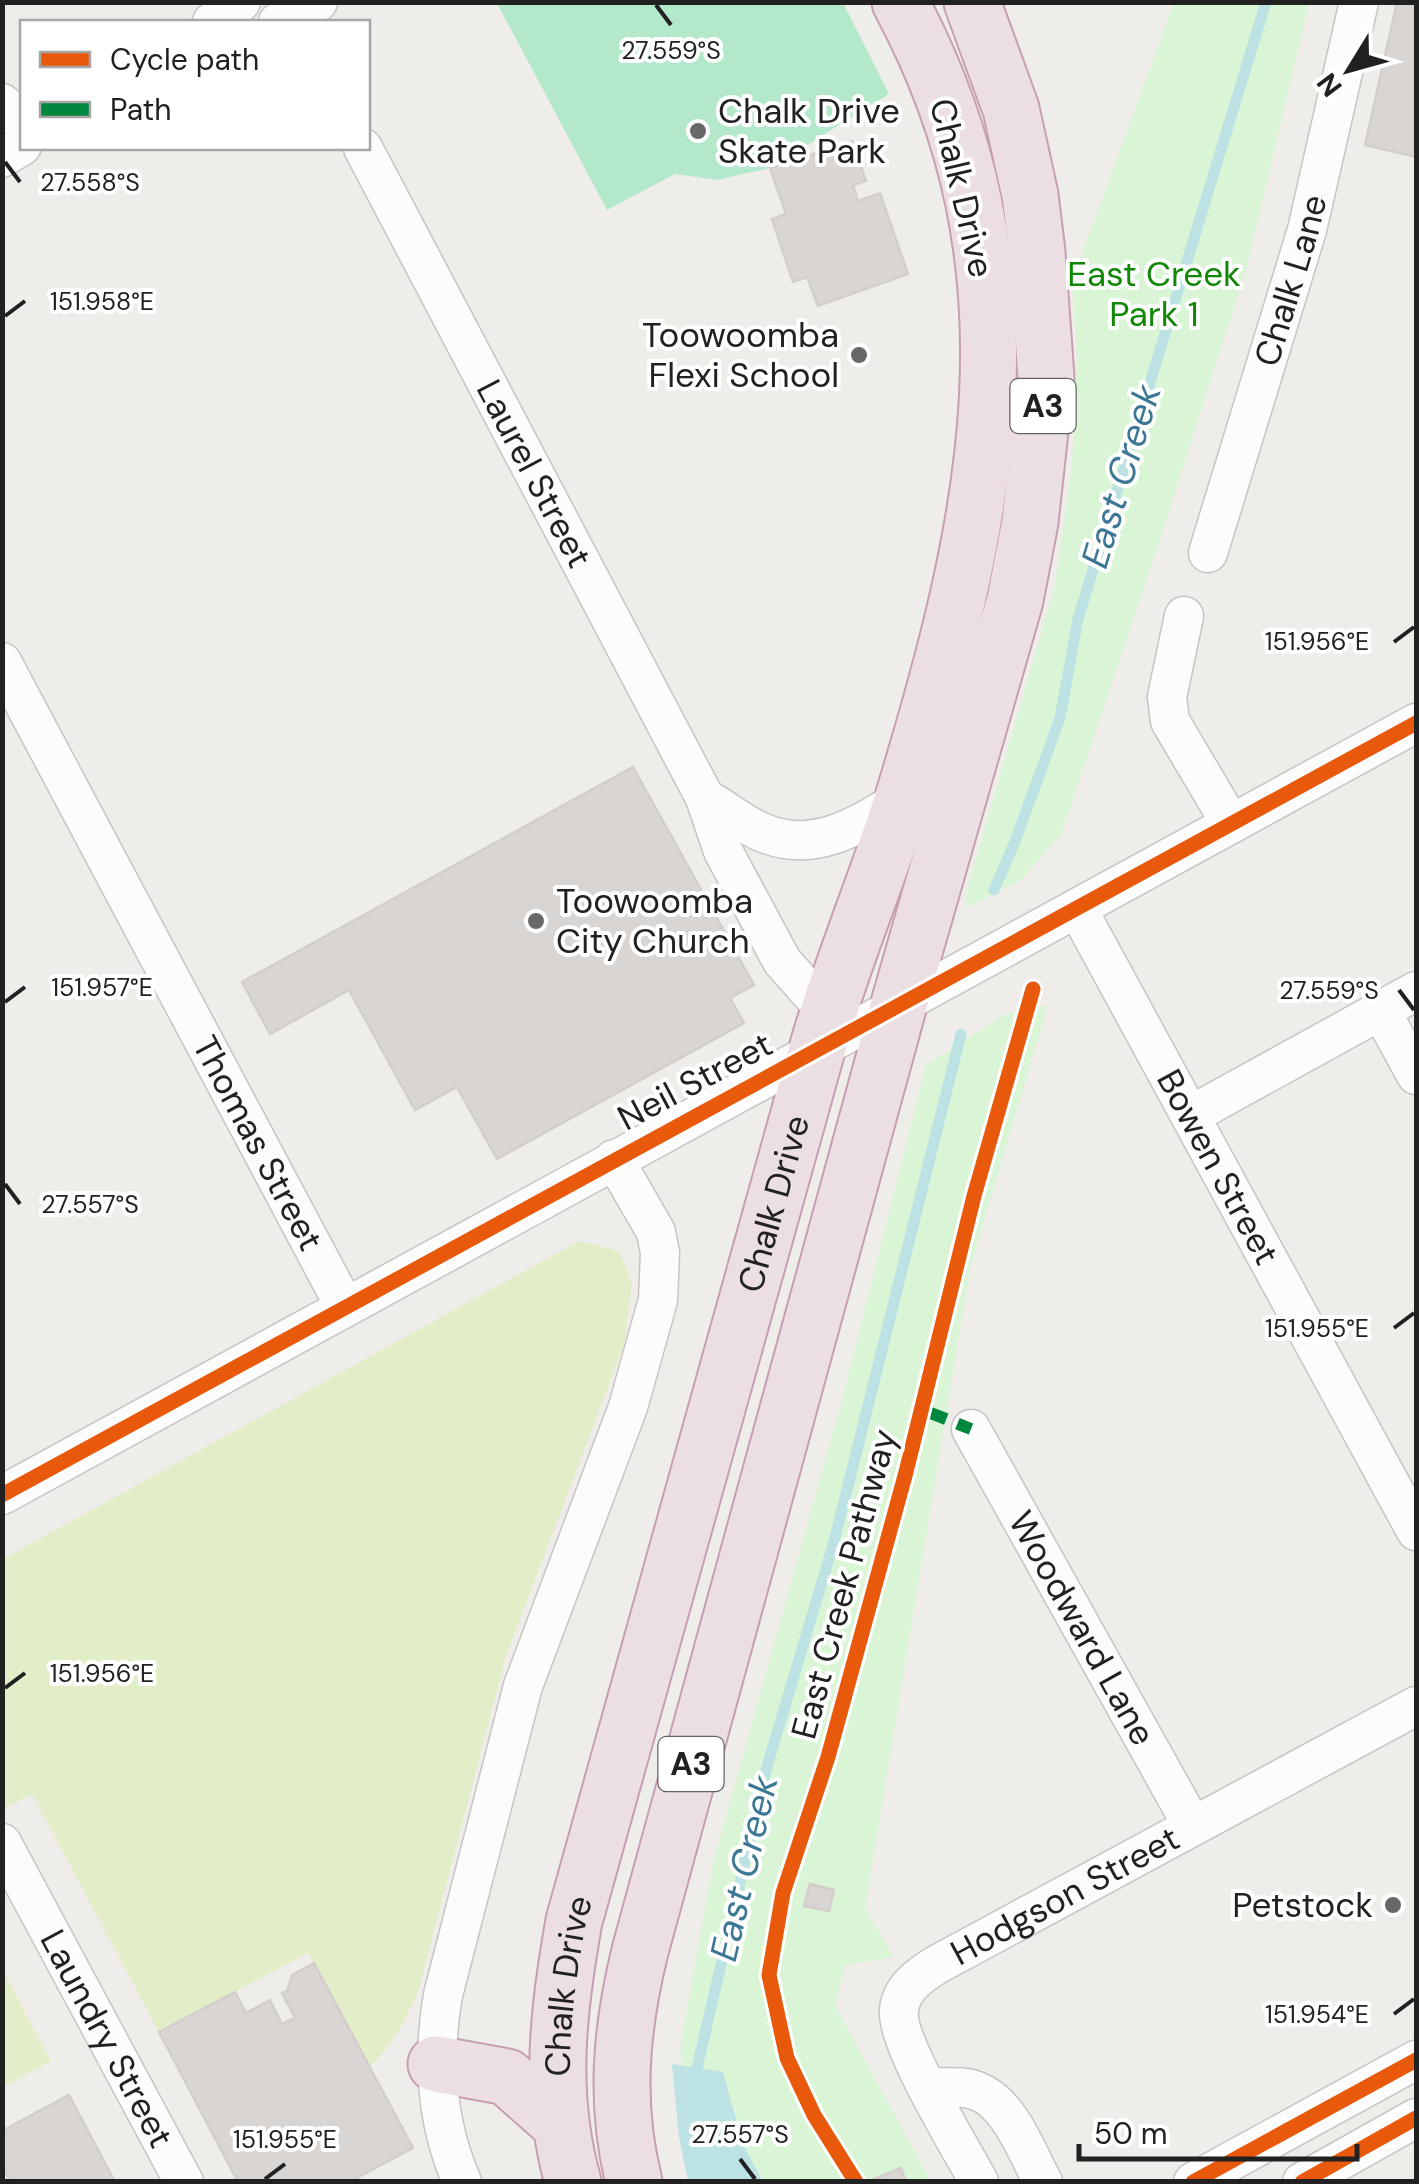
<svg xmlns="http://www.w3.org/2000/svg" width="1419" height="2184" viewBox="0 0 1419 2184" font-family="'DM Sans',sans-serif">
	<rect width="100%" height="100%" fill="#efedea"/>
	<path fill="#e2eec8" d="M579,1241L619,1251L632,1283L624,1345L506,1656L419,1988C407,2019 393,2044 370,2067L308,1953L159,2032L32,1794L3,1809V1559Z
		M3,1971L51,2061L3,2087H2Z"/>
	<path fill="#daf5d5" d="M1174,3H1309L1247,266L1155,555L1061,834L1022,879L967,908L966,893L1055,585L1072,466L1077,355L1072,281Z
		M1048,1005L970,1268L865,1908L894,1957L845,1965L835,2006L931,2181H705L680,2049L713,1863L841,1404L926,1065L1004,1015Z"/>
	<path fill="#b3e8ca" d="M497,3H843L889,94L770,168L717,180L675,174L607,210Z"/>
	<path fill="#bce2e4" d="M672,2064L723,2072L743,2144L762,2181H688L679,2137Z"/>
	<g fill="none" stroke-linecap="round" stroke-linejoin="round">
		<path stroke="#bce2e4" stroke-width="11" d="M994,890L1014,844L1060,718L1078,619L1266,2
			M700,2081L697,2068L766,1770L835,1538L961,1034"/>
	</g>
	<path fill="#d8d5d2" stroke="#d3cecb" stroke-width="2.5" d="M1397,2H1416V157L1365,145Z
		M852,141L866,181L853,185L858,201L880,193L908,274L818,306L807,277L793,282L772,219L786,214L770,168Z
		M633,767L754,985L730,998L744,1023L497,1159L457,1087L415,1110L349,990L270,1034L242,982Z
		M810,1884L834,1890L829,1911L804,1906Z
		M314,1963L413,2148L349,2182H238L159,2032L235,1992L246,2013L270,2000L282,2024L295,2018L282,1993L287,1991L292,1975Z
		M69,2095L115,2182H11L2,2167V2131Z
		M901,2168L906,2182H873L872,2180Z"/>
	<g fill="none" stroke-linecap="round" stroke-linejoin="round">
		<g stroke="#c6c5c4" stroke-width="41">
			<g id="minor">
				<path d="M212,22L241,2"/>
				<path d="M278,22L318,2"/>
				<path d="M2,103L22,122"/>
				<path id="s1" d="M363,148L705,798L723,851L782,961L828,1013"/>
				<path d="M2,158L22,146"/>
				<path id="s2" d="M1208,553L1307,230L1359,2"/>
				<path d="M1184,616L1167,697L1170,721L1231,824"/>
				<path id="s3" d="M2,662L345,1307"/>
				<path d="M705,798C723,808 740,822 759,831C812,856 858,826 903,798"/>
				<path id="s4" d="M1077,908L1416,1531"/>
				<path d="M1381,1011L1416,1075"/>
				<path d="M1191,1115L1416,991"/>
				<path id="s5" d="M971,1429L1192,1825"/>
				<path d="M2,1495L1416,723"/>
				<path id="s6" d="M2,1843L184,2182"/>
				<path d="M929,2087C944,2088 963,2085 977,2091C1010,2103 1027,2153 1043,2182"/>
				<path d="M462,2182C436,2122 432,2058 443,1995L523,1686L628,1407L658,1300L660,1253L656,1232L614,1159"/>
				<path id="s7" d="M979,2182C961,2148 895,2042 899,2010C901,1988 920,1975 938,1964L1416,1706"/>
				<path d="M1193,2182L1416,2060"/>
				<path d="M1302,2182L1416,2118"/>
			</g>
		</g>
		<g stroke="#c69fb1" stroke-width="59">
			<g id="highway">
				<path d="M436,2064L507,2077L561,2125"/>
				<path id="s8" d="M573,2182C548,2093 558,2010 574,1921C656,1632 734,1342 816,1053C840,967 876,884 903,798C987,522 1045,272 900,2"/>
				<path d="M634,2182C614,2102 621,2029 640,1951L899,1004L1015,600L1030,522L1046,377L1037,252L1030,195L1011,109L972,2"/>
			</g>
		</g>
		<use href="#minor" stroke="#fdfcfc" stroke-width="38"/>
		<use href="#highway" stroke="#ecdfe3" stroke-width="55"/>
		<path stroke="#00873e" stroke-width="12" stroke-dasharray="25 12" stroke-linecap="butt" d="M923,1410L971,1429"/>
		<g stroke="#fff" stroke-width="21">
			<path id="cycleway" d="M2,1495L1416,723
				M856,2182L814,2115L787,2058L769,1975L783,1893L828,1757L906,1472L974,1196L1033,989
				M1193,2182L1416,2060
				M1302,2182L1416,2118"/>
		</g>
		<use href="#cycleway" stroke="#e8590c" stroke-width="15"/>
	</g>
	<path fill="none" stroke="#212121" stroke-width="4" d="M656,5L671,25M5,162L20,182M5,316L25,301M1394,642L1414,627M1399,990L1414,1010M5,1002L25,987M5,1184L20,1204M1394,1328L1414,1313M5,1688L25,1673M1394,2014L1414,1999M740,2159L755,2179M265,2179L285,2164"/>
	<g fill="#696867" stroke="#fff" stroke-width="4">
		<circle cx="698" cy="131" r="10"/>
		<circle cx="859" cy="355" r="10"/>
		<circle cx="536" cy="921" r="10"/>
		<circle cx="1393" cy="1905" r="10"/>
	</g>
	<g text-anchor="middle" stroke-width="8" stroke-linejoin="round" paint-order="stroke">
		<g fill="#fff" stroke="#646464" stroke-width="2.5">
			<rect x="1010.5" y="379" width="65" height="54" rx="8"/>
			<rect x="658.5" y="1737" width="65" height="54" rx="8"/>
		</g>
		<g font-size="32" font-weight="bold" fill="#212121">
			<text x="1043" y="417">A3</text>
			<text x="691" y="1775">A3</text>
		</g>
		<g font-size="35" fill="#212121" stroke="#fff" text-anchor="start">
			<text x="718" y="123">Chalk Drive<tspan x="718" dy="40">Skate Park</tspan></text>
			<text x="839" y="347" text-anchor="end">Toowoomba<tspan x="839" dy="40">Flexi School</tspan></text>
			<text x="556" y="913">Toowoomba<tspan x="556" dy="40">City Church</tspan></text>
			<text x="1373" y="1917" text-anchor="end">Petstock</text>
		</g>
		<g font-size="35" fill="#212121" stroke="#fff">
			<text transform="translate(962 188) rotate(77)" y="12">Chalk Drive</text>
			<text dy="12" stroke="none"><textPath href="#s2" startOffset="285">Chalk Lane</textPath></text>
			<text dy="12" stroke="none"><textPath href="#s1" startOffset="368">Laurel Street</textPath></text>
			<text transform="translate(695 1081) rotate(-28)" y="12">Neil Street</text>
			<text dy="12" stroke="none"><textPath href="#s3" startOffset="545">Thomas Street</textPath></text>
			<text dy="12" stroke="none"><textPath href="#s4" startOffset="295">Bowen Street</textPath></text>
			<text dy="12" stroke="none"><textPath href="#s8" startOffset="1008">Chalk Drive</textPath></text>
			<text transform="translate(844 1584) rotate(-75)" y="12">East Creek Pathway</text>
			<text dy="12" stroke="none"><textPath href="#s5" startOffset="228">Woodward Lane</textPath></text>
			<text dy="12" stroke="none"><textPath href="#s7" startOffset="398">Hodgson Street</textPath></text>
			<text dy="12" stroke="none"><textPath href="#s8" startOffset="198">Chalk Drive</textPath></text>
			<text dy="12" stroke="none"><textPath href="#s6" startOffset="222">Laundry Street</textPath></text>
		</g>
		<g font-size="35" fill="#108806" stroke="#fff">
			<text x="1154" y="286">East Creek<tspan x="1154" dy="40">Park 1</tspan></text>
		</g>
		<g font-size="38" font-style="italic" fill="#3c7796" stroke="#fff">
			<text transform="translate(1121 476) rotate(-73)" y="13">East Creek</text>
			<text transform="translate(744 1868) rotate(-77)" y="13">East Creek</text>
		</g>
	</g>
	<g font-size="25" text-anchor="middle" fill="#212121" stroke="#fff" stroke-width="8" stroke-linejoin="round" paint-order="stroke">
		<text x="671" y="59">27.559°S</text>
		<text x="90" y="191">27.558°S</text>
		<text x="102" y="310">151.958°E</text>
		<text x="1317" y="650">151.956°E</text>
		<text x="102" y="996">151.957°E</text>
		<text x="1329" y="999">27.559°S</text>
		<text x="90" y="1213">27.557°S</text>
		<text x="1317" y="1337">151.955°E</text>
		<text x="102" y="1682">151.956°E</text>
		<text x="1317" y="2023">151.954°E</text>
		<text x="740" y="2143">27.557°S</text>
		<text x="285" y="2148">151.955°E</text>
	</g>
	<rect width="1419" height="2184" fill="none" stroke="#212121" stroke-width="10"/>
	<rect x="20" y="20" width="350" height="130" fill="#ffffff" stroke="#a6a6a6" stroke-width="2.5"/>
	<rect x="40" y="52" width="50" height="15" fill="#e8590c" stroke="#a6a6a6" stroke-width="2.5"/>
	<text x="110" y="70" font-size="30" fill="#212121">Cycle path</text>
	<rect x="40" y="102" width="50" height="15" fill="#00873e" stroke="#a6a6a6" stroke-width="2.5"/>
	<text x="110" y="120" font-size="30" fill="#212121">Path</text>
	<g transform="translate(1349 70) rotate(233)" stroke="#ffffff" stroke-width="8" paint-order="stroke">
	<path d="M0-8L18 38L0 25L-18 38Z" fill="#212121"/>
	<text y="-15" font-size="28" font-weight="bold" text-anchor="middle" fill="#212121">N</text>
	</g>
	<path d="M1079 2144v15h278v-15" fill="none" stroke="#212121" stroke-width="5"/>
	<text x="1094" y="2144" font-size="30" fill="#212121" stroke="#ffffff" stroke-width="8" paint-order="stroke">50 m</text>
</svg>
